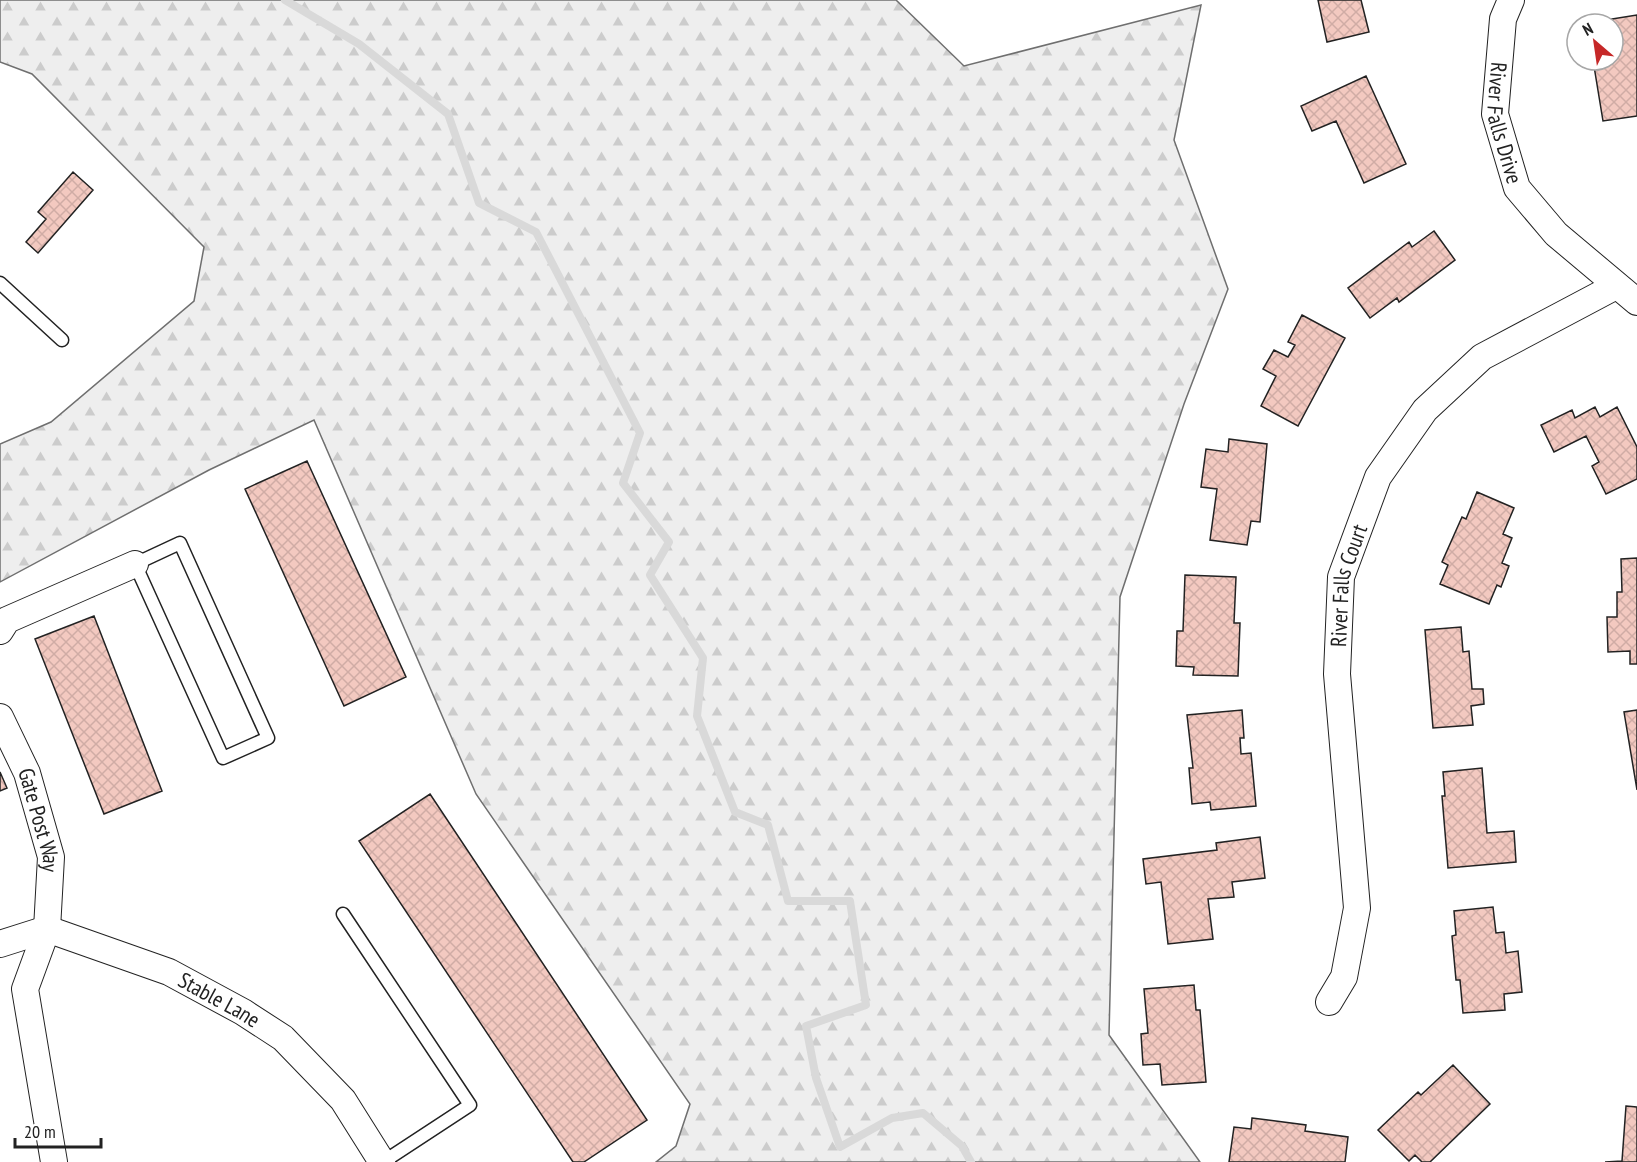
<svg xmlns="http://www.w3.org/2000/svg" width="1637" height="1162" viewBox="0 0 1637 1162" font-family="'PT Sans Narrow',sans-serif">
	<defs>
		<pattern id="forest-firs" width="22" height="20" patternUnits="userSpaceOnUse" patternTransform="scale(1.5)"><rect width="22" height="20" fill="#eee"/><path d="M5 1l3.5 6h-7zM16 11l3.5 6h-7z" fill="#ccc"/></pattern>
		<pattern id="building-cross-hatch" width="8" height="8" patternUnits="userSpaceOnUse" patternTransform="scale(1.5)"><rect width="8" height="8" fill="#f3c9c0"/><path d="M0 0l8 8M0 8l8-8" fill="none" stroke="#d0aca5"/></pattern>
	</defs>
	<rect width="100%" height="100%" fill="#fff"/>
	<path fill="url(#forest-firs)" stroke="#6f6f6f" stroke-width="1.5" d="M0,0H896L964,66L1201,5L1174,140L1228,289L1184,404L1120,597L1109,1035L1200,1162H656L676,1146L690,1104L476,794L314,420L209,470L0,582V444L51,422L194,301L204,247L32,74L0,62Z"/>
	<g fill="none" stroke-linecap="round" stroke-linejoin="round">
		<path stroke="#d9d9d9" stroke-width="8" d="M285,0L359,44L448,114L479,203L536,232L640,433L623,483L669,542L650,575L703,658L697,716L735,812L768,825L788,901H850L866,1005L806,1026L816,1078L840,1147L892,1118L923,1113L962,1146L971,1162"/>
	</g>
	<path fill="url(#building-cross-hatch)" stroke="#222" stroke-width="1.5" d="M1318,0H1361L1369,32L1327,42Z
		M1637,15V116L1603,121L1593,60H1613V24L1587,23Z
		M1366,76L1406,164L1364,183L1336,121L1312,131L1301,106Z
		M73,172L93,190L38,253L26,242L46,219L38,212Z
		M1434,231L1455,260L1399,302L1397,298L1370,318L1348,288L1409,242L1412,247Z
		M1302,315L1345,338L1298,426L1261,406L1276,376L1263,369L1274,350L1288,357L1295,345L1288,342Z
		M1595,407L1600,417L1617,407L1637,447V479L1606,494L1592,466L1599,462L1586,436L1554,452L1541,425L1572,410L1575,418Z
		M1229,439L1267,444L1260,522L1251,521L1247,545L1210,540L1217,489L1201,487L1206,449L1228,452Z
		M307,461L406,677L344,706L245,489Z
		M1477,492L1514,508L1503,534L1512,538L1502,563L1509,566L1501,587L1497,585L1489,604L1440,584L1448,565L1442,562L1462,517L1466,519Z
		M1637,558V664H1630V651L1608,652L1607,617H1617V592H1622L1621,559Z
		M1185,575L1236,577L1234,623H1240L1238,676L1193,675L1194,667L1176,666L1177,631H1183Z
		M94,616L162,791L104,814L35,639Z
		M1461,627L1463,652L1469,651L1472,689H1483L1484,704L1471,706L1473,725L1433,728L1425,630Z
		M1242,710L1244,738H1240L1241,754L1251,753L1256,806L1211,810L1210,802L1192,804L1189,768H1193L1187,715Z
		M1637,710V790L1624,712Z
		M1482,768L1487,833L1514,831L1516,862L1448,868L1442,796H1445L1443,772Z
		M0,772L7,788L0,791Z
		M430,794L647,1120L584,1162H573L359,841Z
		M1260,837L1265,878L1232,882L1234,897L1208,899L1213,939L1168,944L1161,882L1146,884L1143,859L1217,850L1216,843Z
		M1493,907L1496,933L1504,932L1506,953L1518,951L1522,992L1504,994L1505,1010L1463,1013L1460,980H1456L1452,936L1456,935L1454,911Z
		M1194,985L1196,1010H1200L1206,1082L1162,1085L1160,1064L1143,1065L1141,1034L1148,1033L1144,989Z
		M1453,1065L1490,1104L1430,1162H1422L1415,1155L1409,1161L1378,1130L1418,1092L1421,1095Z
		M1626,1106L1637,1107V1162H1605L1622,1161Z
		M1252,1118L1306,1125L1305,1131L1348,1137L1345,1162H1229L1234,1127L1251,1129Z"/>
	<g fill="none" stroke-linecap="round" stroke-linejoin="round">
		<g stroke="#222" stroke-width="15">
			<path id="lane" d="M0,283L62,340
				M180,543L268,738L223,758L135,564Z
				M343,914L470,1105L383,1162"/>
		</g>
		<g stroke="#222" stroke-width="28">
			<g id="street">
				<path id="s1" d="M1511,0L1503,19L1495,114L1517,188L1556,234L1637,302"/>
				<path d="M0,631L7,620L135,564"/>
				<path id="s2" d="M0,717L27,773L51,857L47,929L25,989L54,1162"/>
				<path id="s3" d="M0,944L47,929L169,972L243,1012L283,1038L343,1100L382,1162"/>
				<path id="s4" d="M1329,1002L1344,977L1357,908L1337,674L1341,577L1378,477L1425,410L1482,357L1616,286"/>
			</g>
		</g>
		<use href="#lane" stroke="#fff" stroke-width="12"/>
		<use href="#street" stroke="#fff" stroke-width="26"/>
	</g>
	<g text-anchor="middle" stroke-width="4.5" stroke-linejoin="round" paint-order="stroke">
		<g font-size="22" fill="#222" stroke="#fff">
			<text dy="8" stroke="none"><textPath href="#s1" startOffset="126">River Falls Drive</textPath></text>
			<text dy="8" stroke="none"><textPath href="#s4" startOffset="424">River Falls Court</textPath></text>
			<text dy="8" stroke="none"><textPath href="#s2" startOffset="111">Gate Post Way</textPath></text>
			<text dy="8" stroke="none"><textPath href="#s3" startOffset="236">Stable Lane</textPath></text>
		</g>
	</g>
	<g transform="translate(1595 42) rotate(331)"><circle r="28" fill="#ffffff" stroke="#a7a7a7" stroke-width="1.5"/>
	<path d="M0-4.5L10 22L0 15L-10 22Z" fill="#c62828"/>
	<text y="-9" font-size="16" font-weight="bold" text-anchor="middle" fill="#222222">N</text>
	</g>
	<path d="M15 1138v9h86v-9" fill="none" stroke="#222222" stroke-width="3"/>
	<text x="24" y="1138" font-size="18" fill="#222222" stroke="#ffffff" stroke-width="4.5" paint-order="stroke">20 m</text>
</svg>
